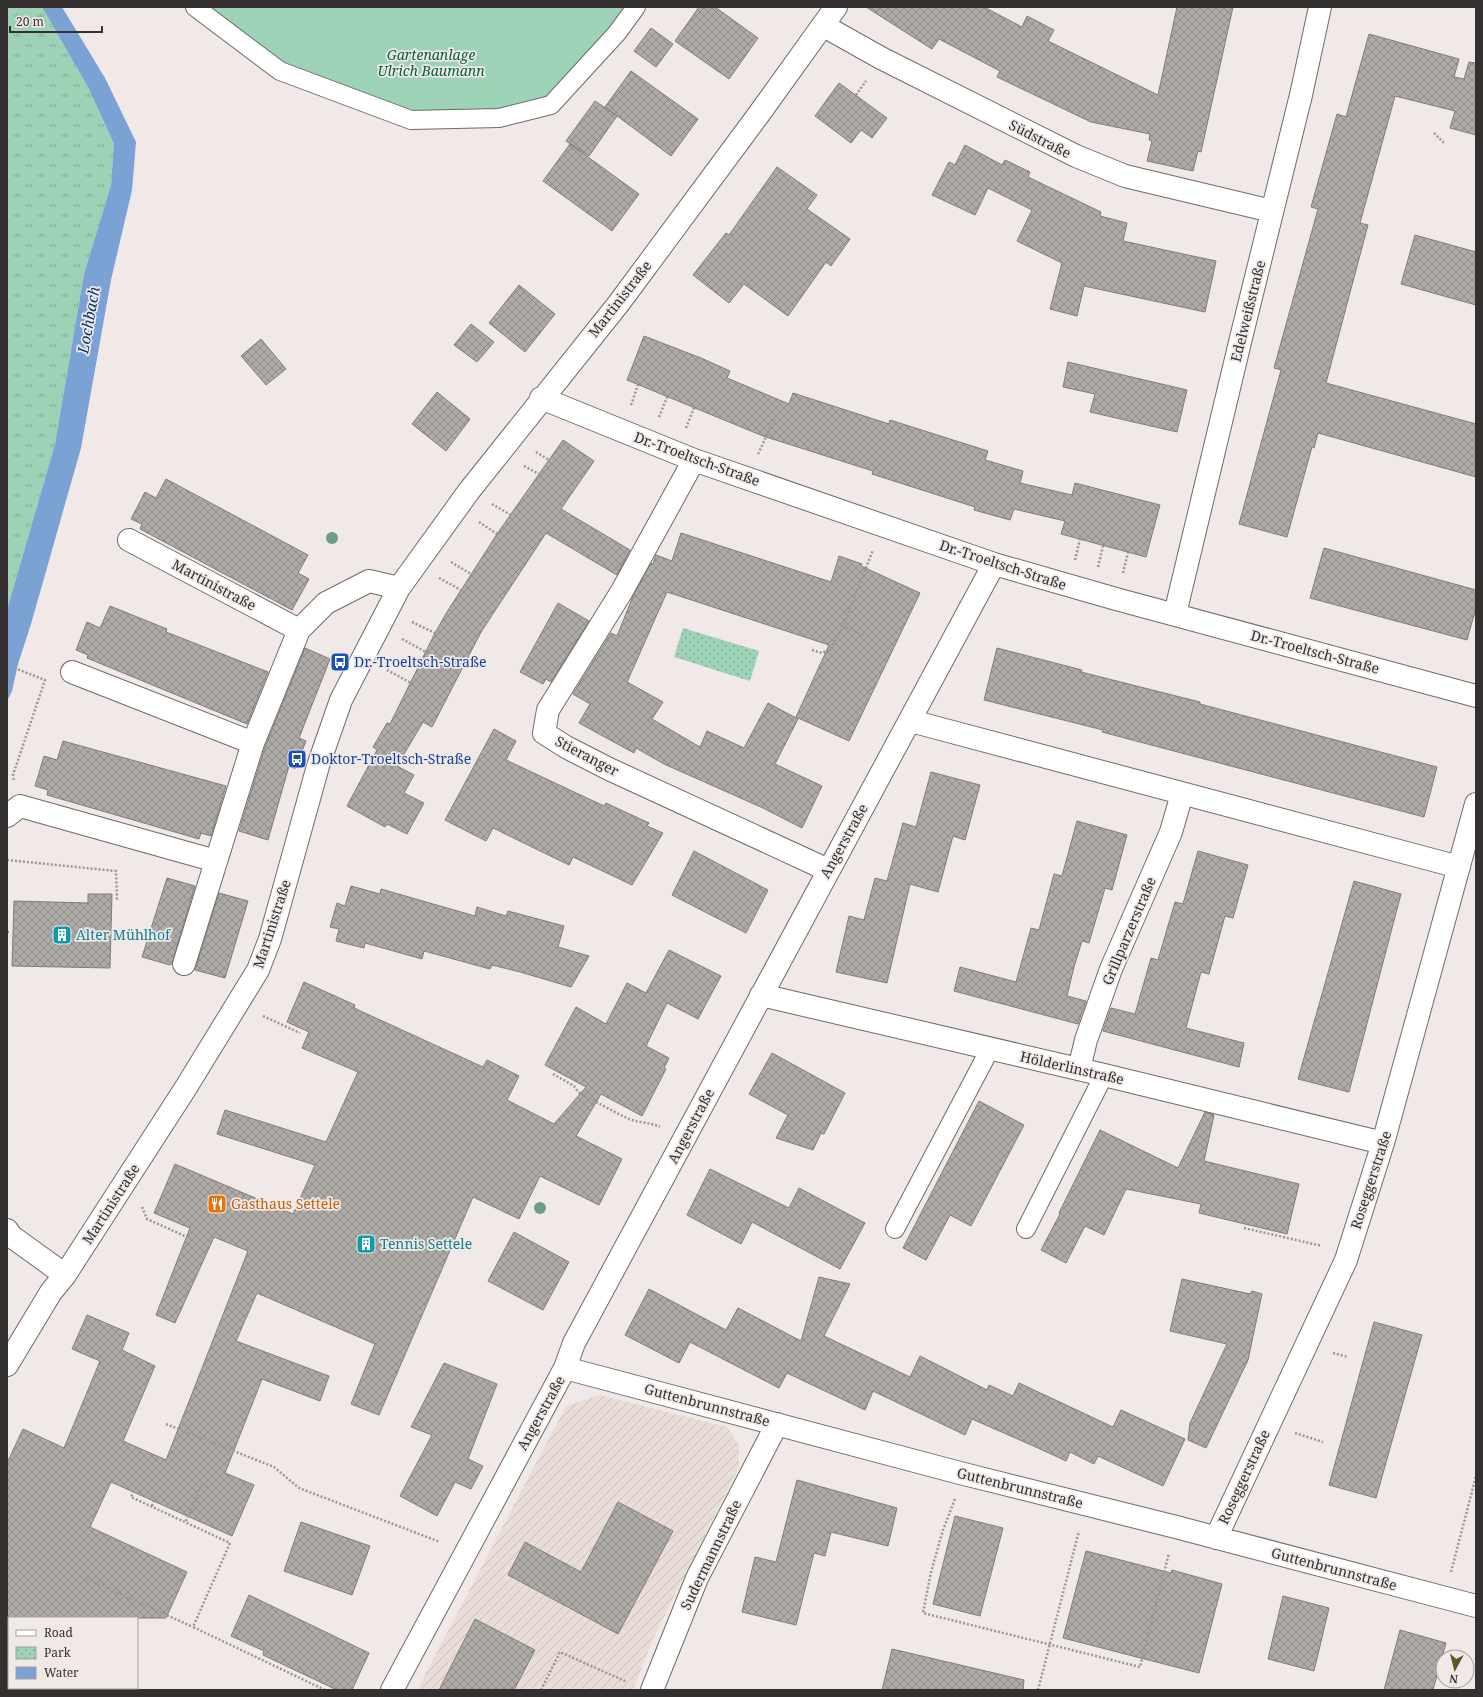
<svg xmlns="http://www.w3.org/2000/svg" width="1483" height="1697" viewBox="0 0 1483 1697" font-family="'Noto Serif',serif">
	<defs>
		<pattern id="industrial-furrows" width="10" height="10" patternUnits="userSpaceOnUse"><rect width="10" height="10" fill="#eadcd7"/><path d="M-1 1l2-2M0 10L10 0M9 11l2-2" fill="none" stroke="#c9bdb9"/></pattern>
		<pattern id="grass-tufts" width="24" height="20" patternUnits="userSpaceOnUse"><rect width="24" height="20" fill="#9dd2b7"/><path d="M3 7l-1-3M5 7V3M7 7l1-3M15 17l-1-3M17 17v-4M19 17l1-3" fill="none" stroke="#81ab95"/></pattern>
		<pattern id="park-dots" width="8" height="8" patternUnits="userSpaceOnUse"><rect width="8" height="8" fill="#9dd2b7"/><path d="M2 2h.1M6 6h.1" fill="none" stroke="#81ab95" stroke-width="1.8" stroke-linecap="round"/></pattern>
		<pattern id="building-cross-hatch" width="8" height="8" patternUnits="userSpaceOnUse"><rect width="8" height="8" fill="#aeaba6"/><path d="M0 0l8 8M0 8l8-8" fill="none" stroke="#8e8c88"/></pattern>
	</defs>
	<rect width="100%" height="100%" fill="#f0e9e7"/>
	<path fill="url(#industrial-furrows)" d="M599,1395L727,1427L739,1445V1467L653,1639L633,1690H417L566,1406Z"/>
	<path fill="url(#grass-tufts)" d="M7,7H42L89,89L114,144L111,185L84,274L55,444L7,610Z"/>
	<path fill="url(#park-dots)" d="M683,628L759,651L750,681L674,657Z"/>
	<path fill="#9dd2b7" d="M195,7H636L551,105L411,120L280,71Z"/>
	<path fill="#7ca1d5" d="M42,7H62L105,78L136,142L132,190L111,280L81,448L31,624L18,664L12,691L7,701V610L55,444L84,274L111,185L114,144L89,89Z"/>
	<path fill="url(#building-cross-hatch)" stroke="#807d79" d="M699,7H715L758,38L729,79L675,41Z
		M866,7H984L1022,27L1027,16L1054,30L1048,41L1158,95L1177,7H1233L1201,152L1198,151L1193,171L1147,161L1152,141L1149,140L1150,134L1091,122L997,77L1000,71L939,39L932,49Z
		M651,28L673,44L656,67L634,51Z
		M1369,34L1459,59L1454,77L1464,79L1469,62L1476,63V135L1450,128L1455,111L1395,96L1360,223L1368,225L1326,383L1476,424V477L1318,433L1314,448L1312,447L1287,537L1239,524L1281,370L1274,368L1318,209L1311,207L1337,114L1346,117Z
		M631,71L698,119L671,156L605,107Z
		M839,83L887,118L872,138L861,130L851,143L815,116Z
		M595,101L617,116L589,156L566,141Z
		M570,144L639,194L612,231L543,181Z
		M965,145L1002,165L1005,160L1030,172L1028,177L1101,212L1100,216L1127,223L1123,241L1216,261L1205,312L1084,286L1077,316L1050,309L1062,263L1017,241L1032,210L988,188L975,215L932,195L949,162L955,165Z
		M777,167L817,195L807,209L850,239L831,266L826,262L788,316L744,284L729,303L693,275L726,233L729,235Z
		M1415,235L1476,252V305L1401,284Z
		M519,285L555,314L525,352L489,323Z
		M471,324L494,342L477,362L454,345Z
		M644,336L701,358L730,371L727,378L789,404L793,393L889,424L890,420L988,451L985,460L1023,471L1020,483L1072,495L1075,483L1160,505L1146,557L1061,534L1065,521L1014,509L1010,520L974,510L975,507L872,474L873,471L763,436L627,380Z
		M261,339L286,369L266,385L241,356Z
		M1068,362L1187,390L1177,432L1090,412L1095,394L1063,387Z
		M437,392L470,419L446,451L412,424Z
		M563,440L594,461L561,509L630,550L617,575L546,533L481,632L432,727L423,722L397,766L414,775L404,793L424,803L407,834L387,824L385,827L347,806L377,750L373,747L387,723L390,724L435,633L447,612L497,534Z
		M166,479L308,555L298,573L309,579L292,610L140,529L142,524L131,519L145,492L156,498Z
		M681,533L831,582L839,556L862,564L861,566L920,593L849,741L796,717L829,645L667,592L627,682L663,702L652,719L700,747L707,731L744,748L768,703L798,719L775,764L822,786L802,828L763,808L664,764L636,748L634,753L579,723L590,704L573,694L611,633L617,636L634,594L651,563L653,564L656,555L672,561Z
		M1324,548L1476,590V608L1467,640L1310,598Z
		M558,603L589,621L551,682L546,679L543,684L520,672Z
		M110,606L167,629L166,632L268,672L247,724L87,658L88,655L76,650L87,622L100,628Z
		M305,648L330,659L299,738L306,741L295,769L289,766L268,840L239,831L265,747Z
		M997,648L1082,670L1081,672L1200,702V704L1437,767L1424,817L1102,732L1103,730L984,700Z
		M494,729L516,741L506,760L604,806L606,803L649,823L647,826L663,833L632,885L573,857L569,865L493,828L486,841L445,820Z
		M63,741L226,786L211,836L201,833L199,839L47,795L48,790L35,786L44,756L57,760Z
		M931,772L980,785L965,840L953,836L938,892L910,884L887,983L836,972L849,916L864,920L875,878L887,881L903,823L916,827Z
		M1077,821L1127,835L1112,890L1105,888L1089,943L1082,941L1074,967L1067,996L1086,1001L1078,1024L954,991L960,967L1016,982L1031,928L1039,930L1054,874L1062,876Z
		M694,851L768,890L746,933L672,895Z
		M1198,851L1248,865L1233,918L1225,916L1209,974L1201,972L1186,1028L1244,1043L1239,1067L1103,1031L1111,1008L1135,1014L1151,958L1158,960L1175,902L1183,904Z
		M167,878L195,886L172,963L170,965L142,957Z
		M1354,881L1401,894L1349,1092L1298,1079Z
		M351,886L380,894L381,889L475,916L477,907L506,916L508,911L564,926L558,947L589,956L571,987L520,972L492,965L490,969L424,951L422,959L365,943L364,948L336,941L339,929L330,927L337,903L345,906Z
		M219,893L248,901L225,978L195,970Z
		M88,894H112L110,968L12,966L14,901L88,903Z
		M669,950L721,976L698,1019L667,1003L646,1046L669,1058L664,1068L666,1069L642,1116L601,1094L576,1136L622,1159L599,1205L540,1176L519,1219L473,1197L379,1415L351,1404L375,1344L257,1293L236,1341L329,1376L320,1401L262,1379L225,1473L254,1485L232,1536L111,1482L90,1527L187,1572L166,1618H7V1463L23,1429L64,1448L100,1361L72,1349L87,1315L129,1333L122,1350L155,1366L123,1441L166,1460L248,1251L214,1237L175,1323L156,1315L190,1228L154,1213L175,1164L293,1214L315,1165L217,1134L225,1110L326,1142L358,1072L302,1048L309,1032L287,1022L304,982L355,1005L354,1008L483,1067L487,1060L519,1076L507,1100L554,1124L586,1087L545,1065L576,1007L606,1024L627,983L646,993Z
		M772,1053L845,1093L824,1134L821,1133L813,1150L776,1138L788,1115L749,1094Z
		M979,1101L1024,1125L971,1226L950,1215L926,1260L903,1248Z
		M1205,1112L1214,1115L1204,1161L1299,1184L1287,1234L1199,1213L1201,1204L1126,1189L1104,1235L1085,1226L1066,1263L1041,1250L1060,1214L1059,1213L1100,1130L1178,1168Z
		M710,1169L789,1208L799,1188L865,1223L840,1269L752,1222L741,1244L687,1215Z
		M514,1232L569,1262L543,1310L488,1281Z
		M819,1277L850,1284L824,1336L910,1377L920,1356L987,1390L989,1385L1013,1396L1019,1383L1113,1427L1121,1410L1185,1439L1163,1486L1098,1456L1094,1464L1070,1452L1066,1461L1038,1448L972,1419L965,1435L873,1391L865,1410L787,1373L779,1388L690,1342L679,1363L625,1335L649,1289L726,1330L738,1308L801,1341Z
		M1182,1279L1250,1294L1252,1291L1262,1294L1248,1360L1206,1448L1188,1440L1190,1423L1227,1344L1170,1331Z
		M1374,1322L1422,1335L1376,1498L1329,1485Z
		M444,1363L497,1384L468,1459L483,1466L471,1489L455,1482L437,1516L400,1496L432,1435L411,1427Z
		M797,1480L897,1508L888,1546L831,1532L825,1556L814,1553L796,1625L742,1612L755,1557L776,1562Z
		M618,1502L673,1531L618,1634L508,1575L525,1542L581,1572Z
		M955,1516L1003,1528L980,1616L933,1604Z
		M301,1522L370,1546L352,1595L284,1571Z
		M1086,1551L1171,1573L1172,1570L1222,1584L1199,1673L1063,1638Z
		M249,1595L369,1653L352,1690H337L263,1655L264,1651L231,1636Z
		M1283,1596L1329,1608L1314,1671L1268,1659Z
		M475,1619L535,1650L514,1690H439Z
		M1400,1630L1446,1643L1433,1690H1384Z
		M892,1649L1024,1680L1023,1690H882Z"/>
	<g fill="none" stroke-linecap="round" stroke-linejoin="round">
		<g stroke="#6f6a68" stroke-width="20">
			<path id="lane" d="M195,7L280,71L411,120L499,118L551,105L617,33L636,7
				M895,1229L990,1049
				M1026,1229L1104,1075"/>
		</g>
		<g stroke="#6f6a68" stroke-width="24">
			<path id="street" d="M824,26L881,58L1076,156L1125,176L1272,211
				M541,398L694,460L994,564L1116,599L1476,696
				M694,460L622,591L548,710L544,733L566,747L609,769L828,870
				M129,540L299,630
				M1175,614L1241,338L1301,95L1320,7
				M72,672L253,743
				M911,721L1459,867
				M7,816L20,806L216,861
				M184,964L253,743L299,630L326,603L369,581L399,588
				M761,995L1104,1075L1383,1143
				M1079,1069L1086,1040L1111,969L1171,832L1182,794
				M7,1230L11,1236L65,1275
				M7,1365L51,1292L65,1275L185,1089L258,970L270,939L318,766L341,700L399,588L469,491L619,303L759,114L836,7
				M565,1368L960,1473L1176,1527L1476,1606
				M1216,1538L1346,1260L1383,1143L1476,804
				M392,1690L565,1368L574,1343L994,564
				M652,1690L697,1578L777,1424"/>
		</g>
		<path stroke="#9b9694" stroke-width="2.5" stroke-dasharray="2 2" stroke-linecap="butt" d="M856,95L866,81
			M1434,133L1444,143
			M631,405L638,385
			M659,417L667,397
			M686,428L694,408
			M536,452L549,460
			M758,454L775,418
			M524,466L539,474
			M492,504L511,515
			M479,522L497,534
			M1075,560L1080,539
			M451,562L471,574
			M1098,567L1103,546
			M1123,573L1128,552
			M439,578L461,590
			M412,622L435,633
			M843,626L865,636
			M402,639L426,652
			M812,650L822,653L830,649L843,626L873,550
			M7,665L45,680L13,775L14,781
			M387,670L411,683
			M7,860L116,871L117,901
			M7,932H10
			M263,1016L300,1033
			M553,1074L574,1086L578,1092C595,1101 612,1111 629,1119C639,1123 650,1122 660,1127
			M142,1207L147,1219L187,1237
			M1244,1228L1322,1246
			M1333,1353L1348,1357
			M166,1424L274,1467L299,1488L440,1542
			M1295,1433L1323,1442
			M134,1491L131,1497L230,1543L193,1627L325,1690
			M955,1499L943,1530L931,1572L923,1613L1140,1667L1169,1553
			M196,1500L201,1503
			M152,1506L154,1500
			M186,1521L202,1484L208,1487
			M1451,1572L1476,1476
			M87,1579L193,1627
			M541,1690L560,1652L627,1682
			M1038,1690L1079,1531"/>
		<use href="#lane" stroke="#fff" stroke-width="18"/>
		<use href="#street" stroke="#fff" stroke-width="22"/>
	</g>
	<g fill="#6c9d8b">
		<circle cx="332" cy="538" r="6"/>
		<circle cx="540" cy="1208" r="6"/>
	</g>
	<defs>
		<g id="bus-square" transform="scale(1)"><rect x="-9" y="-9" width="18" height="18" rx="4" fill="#1a4fb4" stroke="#f0e9e7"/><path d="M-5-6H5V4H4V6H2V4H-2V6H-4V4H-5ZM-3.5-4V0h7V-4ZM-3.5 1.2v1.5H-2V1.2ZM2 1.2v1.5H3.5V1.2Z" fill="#fff"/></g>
		<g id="building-square" transform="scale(1)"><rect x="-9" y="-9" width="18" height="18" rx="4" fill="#0f9aa8" stroke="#f0e9e7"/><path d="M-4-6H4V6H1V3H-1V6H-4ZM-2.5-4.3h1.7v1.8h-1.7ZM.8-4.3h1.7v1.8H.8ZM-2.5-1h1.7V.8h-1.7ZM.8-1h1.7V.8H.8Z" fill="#fff"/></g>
		<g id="restaurant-square" transform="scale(1)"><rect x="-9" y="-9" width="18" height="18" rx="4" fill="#e8710a" stroke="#f0e9e7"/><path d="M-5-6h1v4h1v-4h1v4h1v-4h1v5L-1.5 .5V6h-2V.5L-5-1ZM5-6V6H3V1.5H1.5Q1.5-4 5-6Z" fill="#fff"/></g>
	</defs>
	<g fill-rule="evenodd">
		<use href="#bus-square" x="340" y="662"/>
		<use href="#bus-square" x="297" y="759"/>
		<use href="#building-square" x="62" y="935"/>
		<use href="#restaurant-square" x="217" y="1204"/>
		<use href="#building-square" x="366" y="1244"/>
	</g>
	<g text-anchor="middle" stroke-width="3.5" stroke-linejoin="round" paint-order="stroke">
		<g font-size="14" font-style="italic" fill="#005e3f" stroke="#f0e9e7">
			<text x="431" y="60">Gartenanlage<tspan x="431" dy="16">Ulrich Baumann</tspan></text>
		</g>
		<g font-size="14" fill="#33302f" stroke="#f0e9e7">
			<text transform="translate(1040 139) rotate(27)" y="5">Südstraße</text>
			<text transform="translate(620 299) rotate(-52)" y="5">Martinistraße</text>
			<text transform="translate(1248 311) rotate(-76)" y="5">Edelweißstraße</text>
			<text transform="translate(697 459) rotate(20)" y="5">Dr.-Troeltsch-Straße</text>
			<text transform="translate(1003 565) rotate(18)" y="5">Dr.-Troeltsch-Straße</text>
			<text transform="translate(214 585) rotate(28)" y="5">Martinistraße</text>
			<text transform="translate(1315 652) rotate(15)" y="5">Dr.-Troeltsch-Straße</text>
			<text transform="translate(587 756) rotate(28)" y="5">Stieranger</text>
			<text transform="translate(844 841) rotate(-61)" y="5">Angerstraße</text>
			<text transform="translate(272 924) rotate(-72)" y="5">Martinistraße</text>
			<text transform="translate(1129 931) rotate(-67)" y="5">Grillparzerstraße</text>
			<text transform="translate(1072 1068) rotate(13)" y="5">Hölderlinstraße</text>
			<text transform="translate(691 1126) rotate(-62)" y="5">Angerstraße</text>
			<text transform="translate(1371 1180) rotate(-72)" y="5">Roseggerstraße</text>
			<text transform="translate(111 1204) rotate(-57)" y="5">Martinistraße</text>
			<text transform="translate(707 1405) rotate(15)" y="5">Guttenbrunnstraße</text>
			<text transform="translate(541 1413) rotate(-61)" y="5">Angerstraße</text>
			<text transform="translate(1244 1477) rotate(-65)" y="5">Roseggerstraße</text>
			<text transform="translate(1020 1488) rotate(14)" y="5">Guttenbrunnstraße</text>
			<text transform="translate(711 1555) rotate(-64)" y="5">Sudermannstraße</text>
			<text transform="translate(1334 1569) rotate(15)" y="5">Guttenbrunnstraße</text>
		</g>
		<g font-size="14" fill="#164399" stroke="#f0e9e7" text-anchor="start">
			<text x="354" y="667">Dr.-Troeltsch-Straße</text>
			<text x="311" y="764">Doktor-Troeltsch-Straße</text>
		</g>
		<g font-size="14" fill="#0d838f" stroke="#f0e9e7" text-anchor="start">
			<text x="76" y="940">Alter Mühlhof</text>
			<text x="380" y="1249">Tennis Settele</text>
		</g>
		<g font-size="14" fill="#c56008" stroke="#f0e9e7" text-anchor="start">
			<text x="231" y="1209">Gasthaus Settele</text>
		</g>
		<g font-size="15" font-style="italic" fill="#003270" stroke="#f0e9e7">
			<text transform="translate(89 320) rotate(-80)" y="5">Lochbach</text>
		</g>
	</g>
	<rect width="1483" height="1697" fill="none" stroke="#33302f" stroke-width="16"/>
	<rect x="8" y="1617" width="130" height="72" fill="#f0e9e7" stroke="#a49f9d"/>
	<rect x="16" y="1630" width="20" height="6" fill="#ffffff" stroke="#a49f9d"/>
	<text x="44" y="1637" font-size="12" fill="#33302f">Road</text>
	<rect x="16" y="1647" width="20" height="12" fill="url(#park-dots)" stroke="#a49f9d"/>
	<text x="44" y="1657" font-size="12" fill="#33302f">Park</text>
	<rect x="16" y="1667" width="20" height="12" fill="#7ca1d5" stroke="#a49f9d"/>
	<text x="44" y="1677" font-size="12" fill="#33302f">Water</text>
	<g transform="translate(1455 1669) rotate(187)"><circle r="19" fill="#f0e9e7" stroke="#a49f9d"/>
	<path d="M0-3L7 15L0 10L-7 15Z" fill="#605623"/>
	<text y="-6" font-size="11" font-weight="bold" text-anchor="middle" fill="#33302f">N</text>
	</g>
	<path d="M10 26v6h92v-6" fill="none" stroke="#33302f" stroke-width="2"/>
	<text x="16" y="26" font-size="12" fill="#33302f" stroke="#f0e9e7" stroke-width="3" paint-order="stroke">20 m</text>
</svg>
